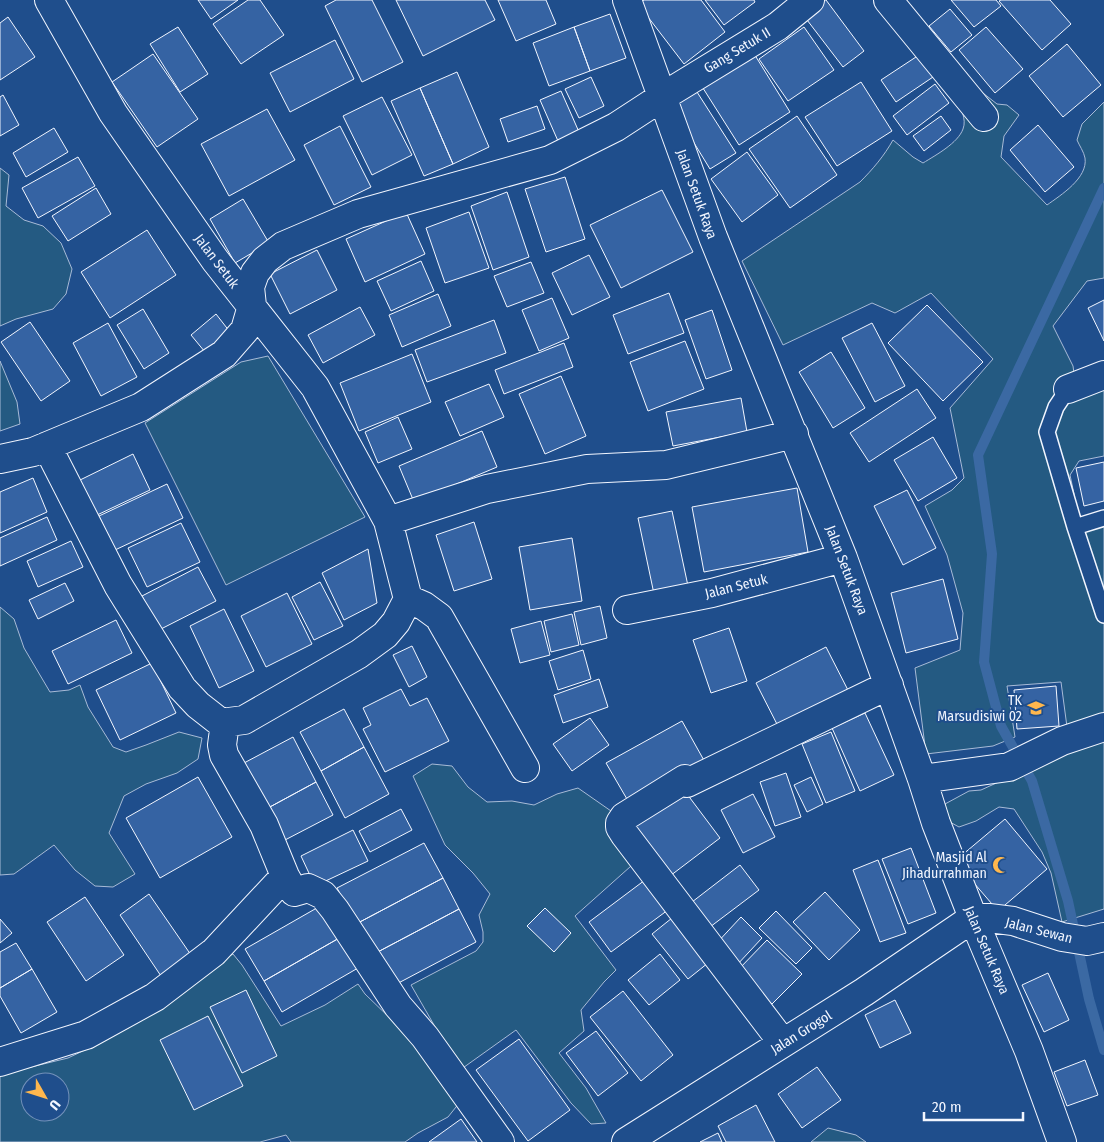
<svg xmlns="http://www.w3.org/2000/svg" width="1104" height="1142" viewBox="0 0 1104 1142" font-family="'Fira Sans Condensed',sans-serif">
	<rect width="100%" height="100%" fill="#1f4e8c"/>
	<path fill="#245a82" stroke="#a8bbd7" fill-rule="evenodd" d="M974,86L997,104L1007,105L1019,115L1004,136L1001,157L1047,205C1061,195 1088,178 1085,158C1084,152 1079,145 1077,140L1082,124L1104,102V278L1087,281L1053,326L1073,366L1075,381L1104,388V456L1079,461L1070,475L1074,494L1075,526L1104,519V717L1067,727L1061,682L1007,686L1015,737L993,746L926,754L915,668L960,650L963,613L947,555L925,506L952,490L964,478L950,408L993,359L931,293L895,313L872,303L783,345L742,261L860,182C873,169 884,156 893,140L913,157L923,163C936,155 958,143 963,129C967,119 960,107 957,98Z
		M0,168L9,175L6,206L24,220L43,226L61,243L72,269L66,294L53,309L16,319L0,326Z
		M268,356L365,517L226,585L145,423L241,362Z
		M0,361L17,402L20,424L0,431Z
		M0,607L14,619L24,648L50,692L69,690L80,685L88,707L113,747L126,752L146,745L179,732L202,738L198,759L177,773L146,784L124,796L109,833L135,874L113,887L95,886L75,870L54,845L14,874L0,875Z
		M1104,734V909L1062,922L1051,873L1042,852L1014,809L999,807L976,821L959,827L948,821L945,804L969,791L981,790Z
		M432,764L452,766L468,787L487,802L512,801L534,805L557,794L578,788L611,811L620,832L640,858L575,916L616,970L604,982L581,1010L584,1031L559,1053L586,1088L606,1123L591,1124L571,1103L516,1030L460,1070L411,985L476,951L483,942V932L479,915L490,894L473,873L445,845L413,776Z
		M233,954L242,965L281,1026L325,1005L358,984L365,994L392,1020L414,1028L460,1102L448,1117L418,1133L405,1142H291L286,1135L260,1142H0V1072L27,1068L68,1058L106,1040L146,1018L222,960ZM30,1082H60V1112H30Z
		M828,1128L856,1135L866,1142H811Z"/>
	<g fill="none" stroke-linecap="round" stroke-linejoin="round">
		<path stroke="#3b69a3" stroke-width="10" d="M1104,188L978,455L992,554L984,662L1001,726L1032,781L1068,901L1089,999L1104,1050"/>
	</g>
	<path fill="#3563a3" stroke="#f2f6ff" d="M198,0H238L211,19Z
		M248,0H260L284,35L241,64L213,24Z
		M336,0H372L403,62L362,82L325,6Z
		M396,0H485L495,20L423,56Z
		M498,0H546L556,24L516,41Z
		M644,0H701L725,32L684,64L638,4Z
		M705,0H754L755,2L724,25Z
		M824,0H826L864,51L843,67L804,16Z
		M951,0H996L1001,6L974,27Z
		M1001,0H1050L1071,24L1042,50L999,1Z
		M950,9L972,35L951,52L929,26Z
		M610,14L626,58L590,71L574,27Z
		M8,17L35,57L0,80V23Z
		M178,27L208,74L180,92L150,44Z
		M574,27L590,71L549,86L533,43Z
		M804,27L834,70L788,101L759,59Z
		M986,27L1023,69L995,93L959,50Z
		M335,40L354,79L290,112L270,73Z
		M1067,44L1101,85L1063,117L1029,76Z
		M753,52L790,112L739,145L701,85Z
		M153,54L198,119L157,147L112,82Z
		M919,55L933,77L896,102L881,80Z
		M457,72L489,147L453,164L420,88Z
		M591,77L604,106L579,118L565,89Z
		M861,82L892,131L837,166L805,117Z
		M935,84L949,103L907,135L893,116Z
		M420,88L453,164L424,176L391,101Z
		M561,91L579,132L558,141L540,100Z
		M697,92L736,153L710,169L672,107Z
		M3,95L19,125L0,136V97Z
		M382,97L412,155L372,175L343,116Z
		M537,106L545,129L508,142L500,119Z
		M267,109L295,160L229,196L201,144Z
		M797,116L837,175L790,208L749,149Z
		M941,116L951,130L924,151L913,136Z
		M1038,125L1074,167L1045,192L1010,150Z
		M340,126L371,187L334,205L304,145Z
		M54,128L68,152L26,177L13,153Z
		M747,152L778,195L742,222L711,179Z
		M78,157L95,186L38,218L22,188Z
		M565,177L585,239L546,252L525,189Z
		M96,188L111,214L68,241L52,216Z
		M662,190L693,252L621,288L590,225Z
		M507,192L529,257L493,270L471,206Z
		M243,199L269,243L235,263L210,219Z
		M406,212L425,254L365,282L346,239Z
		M469,212L489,268L445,283L426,228Z
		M147,230L176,275L110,318L81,272Z
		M317,250L337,290L290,314L270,274Z
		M589,255L610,297L572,315L552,273Z
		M421,261L434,291L391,311L377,281Z
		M531,262L544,293L507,307L494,276Z
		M669,293L684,333L628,354L613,315Z
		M438,294L451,326L402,347L389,315Z
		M552,298L569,338L539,351L522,310Z
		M1104,300V341L1088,308Z
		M927,305L983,362L943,401L888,343Z
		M360,307L375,335L323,363L308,335Z
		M143,309L169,353L144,369L117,325Z
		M712,310L732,370L706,379L685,320Z
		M216,314L230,332L205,352L191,335Z
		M494,320L506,353L427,382L415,350Z
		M30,322L70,381L41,401L1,342Z
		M108,323L137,377L101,396L73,343Z
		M872,323L905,386L875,402L842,338Z
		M685,341L704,389L648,411L630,362Z
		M564,343L573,367L504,394L495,370Z
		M831,352L865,408L833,428L799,372Z
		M412,354L431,402L359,431L340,383Z
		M561,376L586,436L545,454L519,394Z
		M489,384L504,417L460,436L445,402Z
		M917,389L936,418L869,462L850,433Z
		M741,398L747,432L673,446L666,412Z
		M398,417L412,449L378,463L365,432Z
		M482,431L497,467L414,502L399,466Z
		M933,437L957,478L918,501L894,460Z
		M133,454L150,490L95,516L78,481Z
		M1104,462V501L1084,506L1076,468Z
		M33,478L47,512L0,533V492Z
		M167,484L183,518L115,550L99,516Z
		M797,488L808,552L704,572L692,507Z
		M907,490L936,548L903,565L874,506Z
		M672,511L688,586L654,594L638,518Z
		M47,517L57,540L0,566V538Z
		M474,522L492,579L454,591L436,535Z
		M181,523L200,562L147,587L128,548Z
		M572,538L582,601L530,610L519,547Z
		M71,541L83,567L38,587L27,561Z
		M368,549L377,603L344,620L322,573Z
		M198,567L216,601L159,630L142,596Z
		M943,579L958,639L906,653L891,593Z
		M320,582L343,626L314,640L292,597Z
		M65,583L74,601L38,619L29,600Z
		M287,593L312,644L266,667L241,616Z
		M600,606L607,638L581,645L574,612Z
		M224,609L254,671L219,688L190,626Z
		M572,614L579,645L551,652L544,621Z
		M116,620L132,653L68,684L52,651Z
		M541,621L550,655L520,663L511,629Z
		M729,628L747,681L711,693L693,640Z
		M412,646L427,677L409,687L393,655Z
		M826,647L852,698L782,734L756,683Z
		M583,650L591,679L558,690L549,661Z
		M152,663L176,713L120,740L96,690Z
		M599,679L608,707L563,723L554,695Z
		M1056,686L1059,726L1017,729L1014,690Z
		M401,689L410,706L427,698L449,741L385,772L363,729L371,725L363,708Z
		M344,709L364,747L321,771L300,732Z
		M865,713L894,775L860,791L832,728Z
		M590,718L609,745L572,771L553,744Z
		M682,721L706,764L631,806L606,763Z
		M831,732L855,791L826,803L802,744Z
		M293,737L316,782L268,808L244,763Z
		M364,747L389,794L345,818L321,771Z
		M786,773L801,817L775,826L760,782Z
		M198,777L232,837L160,878L126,818Z
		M811,777L823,804L807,812L794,785Z
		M316,782L333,815L285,840L268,808Z
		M681,786L720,838L666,879L627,826Z
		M753,794L775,837L743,853L721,810Z
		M401,809L412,830L370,852L359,831Z
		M1005,819L1047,869L998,911L955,861Z
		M353,830L368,861L315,886L301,856Z
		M424,843L443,878L356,924L337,888Z
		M911,848L936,913L908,924L882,859Z
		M878,860L906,933L880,942L853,870Z
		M740,865L759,890L710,927L692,902Z
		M649,877L672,907L611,952L589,922Z
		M443,878L459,909L372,955L356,924Z
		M825,892L860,930L829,960L793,922Z
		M149,894L191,955L161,976L120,915Z
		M85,897L124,955L86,981L47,922Z
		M322,905L341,937L264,981L245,949Z
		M545,908L571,933L554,952L527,926Z
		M459,909L476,942L389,988L372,955Z
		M776,911L812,948L796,964L759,928Z
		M677,914L713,959L688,979L652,934Z
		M741,917L762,938L736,966L714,946Z
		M0,919L12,933L0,943Z
		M341,937L358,968L282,1012L264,981Z
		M767,940L802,974L772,1004L737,971Z
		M16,943L32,969L0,988V952Z
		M660,954L680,980L649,1005L628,980Z
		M32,969L57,1012L21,1033L0,996V988Z
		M1048,973L1069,1020L1044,1032L1022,985Z
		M246,990L277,1056L242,1073L210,1007Z
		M623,991L673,1055L641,1081L590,1017Z
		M895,1000L911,1033L880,1048L865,1015Z
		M208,1016L243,1086L194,1110L160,1040Z
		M596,1031L628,1073L598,1096L566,1053Z
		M519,1039L570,1110L528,1141L476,1070Z
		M1085,1060L1098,1095L1067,1106L1054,1072Z
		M817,1067L841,1100L802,1128L778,1094Z
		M756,1105L775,1142H726L718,1126Z
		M461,1119L477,1142H429Z
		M718,1133L722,1142H700Z"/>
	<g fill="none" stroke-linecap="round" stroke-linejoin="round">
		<g stroke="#f2f6ff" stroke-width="18">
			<path id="lane" d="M1068,389L1056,407L1047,432L1075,527L1104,615
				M1075,527L1104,518"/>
		</g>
		<g stroke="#f2f6ff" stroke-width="30">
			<path id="street" d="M49,0L113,113L215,260L315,387L388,521L408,599L396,622L385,635L359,654L244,720L221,723
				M627,0L713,237L843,558L922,779L936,823L973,918L1029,1051L1062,1142
				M888,0L984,117
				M1068,389L1104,375
				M47,446L118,585L182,688L198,705L221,723L224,730L222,745L224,755L264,825L285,876L294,892L308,888L323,895L335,910L398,1006L425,1037L500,1142
				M0,459L33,452L141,407L224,354L245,330L252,306L250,287L255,273L265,260L283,246L358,214L550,160L616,127L662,97L778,26L810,0
				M388,521L487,489L587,469L666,465L794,434
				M408,599L424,606L439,617L525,768
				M627,610L712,593L843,558
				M922,779L1009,767L1062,741L1104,727
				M783,1043L625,835L620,827V823L624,817L685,779L687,783L889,685
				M0,1062L86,1035L155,997L214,952L285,876
				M626,1142L864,992L973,918H989L1013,921L1062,937L1087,941L1104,937"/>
		</g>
		<use href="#lane" stroke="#1f4e8c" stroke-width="15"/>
		<use href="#street" stroke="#1f4e8c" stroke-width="28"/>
	</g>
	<defs>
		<g id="school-bare" transform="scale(1.35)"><path d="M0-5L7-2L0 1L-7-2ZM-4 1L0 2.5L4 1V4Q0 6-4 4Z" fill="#ffb74d" stroke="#1f4e8c" stroke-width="2.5" paint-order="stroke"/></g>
		<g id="mosque-bare" transform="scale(1.35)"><path d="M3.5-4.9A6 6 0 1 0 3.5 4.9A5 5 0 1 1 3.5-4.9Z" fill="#ffb74d" stroke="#1f4e8c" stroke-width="2.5" paint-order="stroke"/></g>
	</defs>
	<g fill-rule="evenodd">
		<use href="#school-bare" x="1036" y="708"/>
		<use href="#mosque-bare" x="1001" y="865"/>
	</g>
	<g text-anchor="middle" stroke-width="4" stroke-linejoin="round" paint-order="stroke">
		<g font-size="14" fill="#f2f6ff" stroke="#1f4e8c">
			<text transform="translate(737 50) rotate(-31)" y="5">Gang Setuk II</text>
			<text transform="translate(697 194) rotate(70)" y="5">Jalan Setuk Raya</text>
			<text transform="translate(217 261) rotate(53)" y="5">Jalan Setuk</text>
			<text transform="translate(847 570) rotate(69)" y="5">Jalan Setuk Raya</text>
			<text transform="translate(736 586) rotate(-14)" y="5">Jalan Setuk</text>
			<text transform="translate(1039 930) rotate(14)" y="5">Jalan Sewan</text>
			<text transform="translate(987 950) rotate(67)" y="5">Jalan Setuk Raya</text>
			<text transform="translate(801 1032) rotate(-32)" y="5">Jalan Grogol</text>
		</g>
		<g font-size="14" fill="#f2f6ff" stroke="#1f4e8c" text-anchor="end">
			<text x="1022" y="705">TK<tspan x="1022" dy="16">Marsudisiwi 02</tspan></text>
			<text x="987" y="862">Masjid Al<tspan x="987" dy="16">Jihadurrahman</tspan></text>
		</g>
	</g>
	<g transform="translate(45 1097) rotate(129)"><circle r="24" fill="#1f4e8c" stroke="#7391ba"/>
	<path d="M0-4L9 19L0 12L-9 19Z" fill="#ffb74d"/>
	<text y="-8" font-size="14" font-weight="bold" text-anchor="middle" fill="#f2f6ff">U</text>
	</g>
	<path d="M924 1112v8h99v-8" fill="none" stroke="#f2f6ff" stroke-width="2.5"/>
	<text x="932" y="1112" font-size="15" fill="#f2f6ff" stroke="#1f4e8c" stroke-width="4" paint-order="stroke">20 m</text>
</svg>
